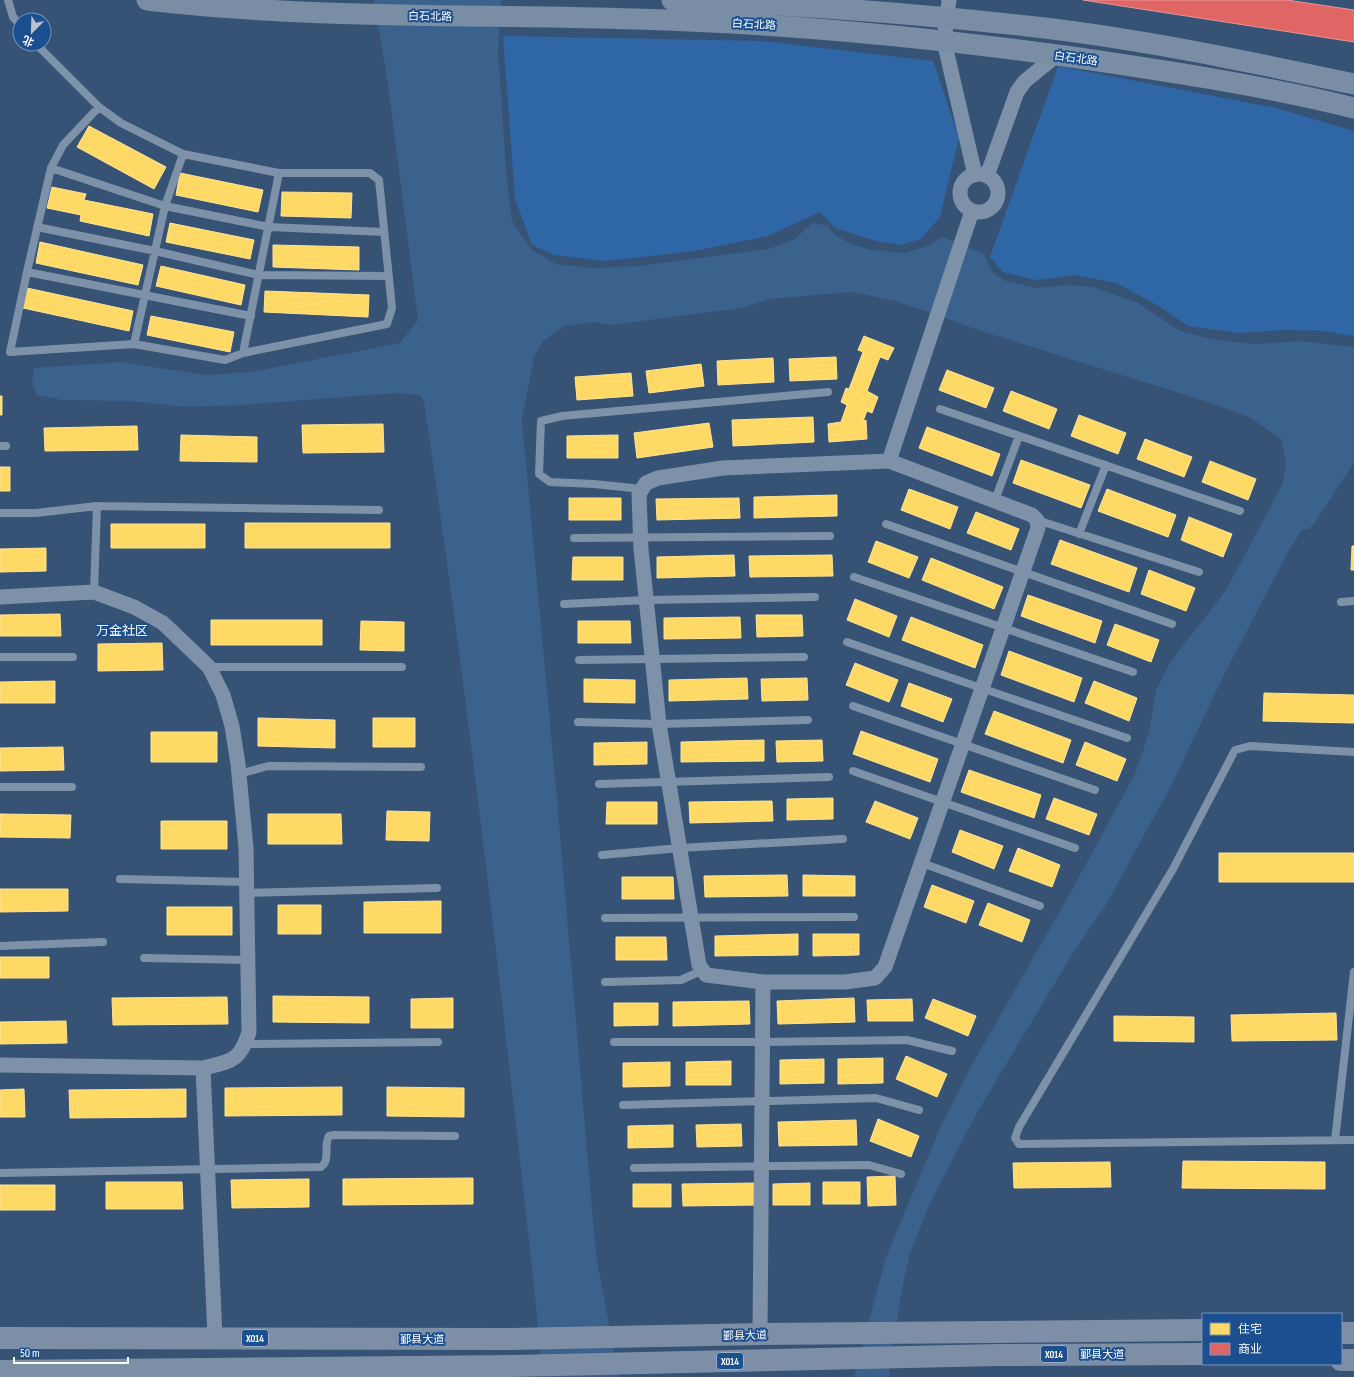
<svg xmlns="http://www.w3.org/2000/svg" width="1354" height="1377" viewBox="0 0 1354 1377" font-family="'Sofia Sans Condensed','Noto Sans SC',sans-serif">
	<rect width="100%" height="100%" fill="#365274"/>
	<path fill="#2f66a5" d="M503,36L763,41L933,61L959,138L940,217L921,239L901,245L876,241L835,228L820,212L768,236L695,251L606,261L554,255L532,245L515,199Z
		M1058,66L1276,108L1354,131V336L1323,331L1288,330L1239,333L1188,326L1157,305L1116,283L1076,275L1036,280L1003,272L990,257Z"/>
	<path fill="#3b618d" d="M374,0H502L498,47L506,169L512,221L531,249L556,264L591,268L638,266L768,249L793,240L813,223L828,226L835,235L851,244L871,250L905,253L928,246L943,237L984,254L992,272L1006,281L1037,288L1067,285L1093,287L1138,303L1182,332L1217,340L1255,344L1301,341L1354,347V463L1316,521L1309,529L1302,530L1288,552L1224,675L1172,784L1107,903L1073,953L978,1111L931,1201L910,1253L901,1294L889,1377H854L886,1257L940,1128L974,1061L1068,897L1135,774L1149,733L1156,690L1171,661L1226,590L1282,485L1286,464L1281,439L1251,418L1205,401L984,332L896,301L851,292L770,299L742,308L610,325L595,322L565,326L543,341L534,357L522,420L556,788L596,1255L619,1377H543C532,1261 518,1145 505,1029C481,819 455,610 424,402L420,395L397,393L242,405L188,407L128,401L62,400L37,395L32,381L34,368L121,362L205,375L251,372L400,343L418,320L388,85Z"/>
	<path fill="#ffd966" stroke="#ffe494" d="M1153,0H1216L1214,16L1152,6Z
		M1261,0L1354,14V39L1258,24Z
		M89,126L166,167L154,189L77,147Z
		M180,173L263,190L258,212L176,195Z
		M52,187L86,194L84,200L153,214L149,236L80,221L81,215L47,208Z
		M282,192L352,193L351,218L281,216Z
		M170,223L254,240L250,259L166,242Z
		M40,242L143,265L138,285L36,263Z
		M273,245L359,247V270L273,267Z
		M161,266L245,285L241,305L156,286Z
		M27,288L133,311L129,331L23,308Z
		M265,291L369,295L368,317L264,312Z
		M151,316L234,332L230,352L147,335Z
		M864,336L894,348L888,360L880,357L867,391L878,397L872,413L867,411L863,421L866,420L867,439L829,442L828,424L841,422L847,405L841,402L846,388L849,389L863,352L858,350Z
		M836,357L837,379L790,381L789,359Z
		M773,358L774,382L718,385L717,361Z
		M701,364L704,386L649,393L646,371Z
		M947,370L994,388L986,408L939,390Z
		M631,373L633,396L577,400L575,377Z
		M1011,391L1057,409L1049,429L1003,411Z
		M0,396H2V415H0Z
		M1079,415L1126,433L1118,454L1071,436Z
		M813,417L814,442L733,446L732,420Z
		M709,423L713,447L637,458L634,433Z
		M383,424L384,452L303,453L302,425Z
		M137,426L138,450L45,451L44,428Z
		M927,427L1000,454L992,476L919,448Z
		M181,435L257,437V462L180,461Z
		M618,435V458H567V436Z
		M1145,439L1192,457L1184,477L1137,459Z
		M1021,460L1090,485L1081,508L1013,483Z
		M1210,461L1256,479L1248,500L1202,482Z
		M0,467H10V491H0Z
		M909,489L958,507L950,529L901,510Z
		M1107,489L1176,515L1168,537L1098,511Z
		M837,495V516L754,518V497Z
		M569,498H621V520H569Z
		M739,498L740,518L657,520L656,499Z
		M976,512L1019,529L1011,550L967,533Z
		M1189,517L1232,534L1223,557L1181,540Z
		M245,523H390V548H245Z
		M111,524H205V548H111Z
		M1060,540L1137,568L1129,592L1051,564Z
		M876,541L918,557L909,578L868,562Z
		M1352,546H1354V570H1351Z
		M46,548V571L0,572V549Z
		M734,555L735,576L657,578V557Z
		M832,555L833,576L750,577L749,556Z
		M573,557H623V580H572Z
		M931,558L1003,587L994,609L922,580Z
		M1149,570L1195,588L1186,611L1141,594Z
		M1028,595L1102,621L1095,643L1021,616Z
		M855,599L897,616L889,637L847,620Z
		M60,614L61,636H0V615Z
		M756,615H802L803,636L757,637Z
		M740,617L741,638L664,639V618Z
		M911,617L983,645L975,668L902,640Z
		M211,620H322V645H211Z
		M361,621L404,622V651L360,650Z
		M578,621H630L631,643H578Z
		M1115,624L1159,640L1151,662L1107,645Z
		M162,643L163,670L98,671V644Z
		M1009,651L1082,678L1074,702L1001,675Z
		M855,663L898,680L889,702L846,685Z
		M747,678L748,699L669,701V680Z
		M807,678L808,700L762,701L761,679Z
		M584,679L635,680V703L584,702Z
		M55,681V703H0V682Z
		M1094,681L1137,698L1129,721L1085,703Z
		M909,683L952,699L943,722L901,706Z
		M1264,693L1354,695V723L1263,721Z
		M994,711L1071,740L1063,763L985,734Z
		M258,718L335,720V748L258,746Z
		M373,718H415V747H373Z
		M861,731L938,759L930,782L853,754Z
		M151,732H217V762H151Z
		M764,740V761L681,762V742Z
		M822,740L823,761L777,762L776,741Z
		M647,742V764L594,765V743Z
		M1085,742L1126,759L1117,781L1076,765Z
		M63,747L64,770L0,771V748Z
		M969,770L1041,795L1034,818L961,792Z
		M833,798V819L787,820V799Z
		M1054,798L1097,814L1089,835L1046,819Z
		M772,801L773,821L690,823L689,802Z
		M875,801L918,818L910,839L866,822Z
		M607,802H657V824H606Z
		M387,811L430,812L429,841L386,840Z
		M0,814L71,815L70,838L0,837Z
		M268,814H341L342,844H268Z
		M161,821H227V849H161Z
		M960,830L1003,846L994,869L952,852Z
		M1018,848L1060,865L1052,887L1009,871Z
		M1219,853H1354V882H1219Z
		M787,875L788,896L705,897L704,876Z
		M803,875L855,876V896H803Z
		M622,877H673L674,899H622Z
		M932,885L974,901L966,923L924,907Z
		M0,889H68V911L0,912Z
		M441,901V933H364V902Z
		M988,903L1030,920L1022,942L979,925Z
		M278,905H321V934H278Z
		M167,907H232V935H167Z
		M798,934V955L715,956V936Z
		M813,934H859V955L813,956Z
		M616,937H666L667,960H616Z
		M0,957H49V978H0Z
		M273,996L369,997V1023L273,1022Z
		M227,997L228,1024L113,1025L112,998Z
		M453,998V1028H411V999Z
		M854,998L855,1022L778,1024L777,1001Z
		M912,999L913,1021H868L867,1000Z
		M933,999L976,1016L968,1036L925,1018Z
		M749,1001L750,1024L673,1026V1002Z
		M614,1003H658V1025L614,1026Z
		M1336,1013L1337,1040L1232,1041L1231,1015Z
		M1114,1016L1194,1017V1042L1114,1041Z
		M66,1021L67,1043L0,1044V1022Z
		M906,1056L947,1074L937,1097L896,1079Z
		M883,1058V1083L838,1084V1059Z
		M824,1059V1083L780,1084V1060Z
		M731,1061V1085H686V1062Z
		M670,1062V1086L623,1087V1063Z
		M342,1087V1115L225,1116V1088Z
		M387,1087L464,1088V1117L387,1116Z
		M24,1089L25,1117H0V1090Z
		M186,1089V1117L70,1118L69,1090Z
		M878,1119L919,1136L911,1157L870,1141Z
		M856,1120L857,1145L779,1146L778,1122Z
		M741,1124L742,1146L697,1147L696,1125Z
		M673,1125V1147L628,1148V1126Z
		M1183,1161L1325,1162V1189L1182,1188Z
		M1110,1162L1111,1187L1014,1188L1013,1163Z
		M895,1176L896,1205L868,1206L867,1177Z
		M473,1178V1204L343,1205V1179Z
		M309,1179V1207L232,1208L231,1180Z
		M106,1182H182L183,1209H106Z
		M823,1182H860V1204H823Z
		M757,1183V1205L683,1206L682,1184Z
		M810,1183V1205H773V1184Z
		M633,1184H671V1207H633Z
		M0,1185H55V1210H0Z"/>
	<path fill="#e06666" stroke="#e99494" d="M1083,0H1287L1354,10V42Z"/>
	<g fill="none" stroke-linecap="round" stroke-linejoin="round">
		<path stroke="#7d92a8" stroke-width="8" d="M8,0L13,17L20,25
			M36,44L99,107L121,123L183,154L279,173H370L379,180L392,308L387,324L243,353L225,360L134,344L10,352L27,272L51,168L63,145L99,107
			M51,168L165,206L269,227L384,232
			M37,227L155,251L259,275L389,276
			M27,272L251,316
			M134,344L165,206L183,154
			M243,353L279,173
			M940,409L1240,511
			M0,446H6
			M642,489L594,484L550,482L539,474L541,421L562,416L828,392
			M995,500L1019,436
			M0,513H36L97,506L379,510
			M1037,520L1199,572
			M886,524L1172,624
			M1079,534L1106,465
			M574,538L830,536
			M854,577L1133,672
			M94,592L97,506
			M1341,602L1354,601
			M564,604L646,600L815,597
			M847,642L1127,738
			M0,657H73
			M579,660L804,657
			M209,667H402
			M853,706L1095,790
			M578,722L659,724L808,720
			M1354,752L1250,746L1235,750L1173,869L1019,1127L1015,1138L1019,1144L1354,1140
			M853,771L1075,848
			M239,774L268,766L421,767
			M599,784L829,777
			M0,787H72
			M602,855L680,848L843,839
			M922,863L1040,906
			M120,879L246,882
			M246,893L437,888
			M605,918L854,917
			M0,946L103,942
			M144,958L248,960
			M605,982L681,980L703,970
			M614,1042H762L907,1040L952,1051
			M245,1044L438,1042
			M623,1105L876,1098L919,1110
			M1335,1140L1354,972
			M634,1168L869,1165L901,1174
			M0,1173L321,1167C331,1160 323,1146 329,1136L334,1135L455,1136"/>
		<path stroke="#7d92a8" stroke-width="15" d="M949,0L944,41L975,175
			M960 193a19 19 0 1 1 38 0a19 19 0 1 1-38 0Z
			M987,176L1017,92L1025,81L1057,55
			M889,461L723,468L658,478L646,483L639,494L641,549L659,724L699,965L706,975L763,982H845L875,978L885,967L1038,528L1037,520L1032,515L889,461L972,211
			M0,597L94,592L134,607L163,623L209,667L223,695L232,726L238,764L246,848L249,1032C240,1062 231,1061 203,1068
			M0,1065L203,1068L215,1337
			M760,1334L763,982"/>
		<path stroke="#798da4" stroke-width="21" d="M147,0C309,19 472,14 635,19C781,23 927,37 1072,57C1167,71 1261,85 1354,108
			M672,0C791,4 909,13 1027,26C1137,38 1246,61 1354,84"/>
		<path stroke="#7d8ea7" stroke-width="22" d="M1341,1333H1354
			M0,1338L510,1339L760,1334L1203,1330
			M1341,1360H1354
			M0,1371L512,1366L998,1355L1203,1354"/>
	</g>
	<g text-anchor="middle" stroke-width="4" stroke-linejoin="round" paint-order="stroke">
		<g fill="#1b4f8f" stroke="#bbcadd" stroke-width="1">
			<rect x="242" y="1330" width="26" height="16" rx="3"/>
			<rect x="1041" y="1346" width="26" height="16" rx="3"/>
			<rect x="717" y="1353" width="26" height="16" rx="3"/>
		</g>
		<g font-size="10" font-weight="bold" fill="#fff">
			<text x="255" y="1342">X014</text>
			<text x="1054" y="1358">X014</text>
			<text x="730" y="1365">X014</text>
		</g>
		<g font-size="11" fill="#fff" stroke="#1b4f8f">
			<text transform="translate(430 16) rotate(1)" y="4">白石北路</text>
			<text transform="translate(754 24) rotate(3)" y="4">白石北路</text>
			<text transform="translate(1076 58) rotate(8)" y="4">白石北路</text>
			<text transform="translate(745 1335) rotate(-1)" y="4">鄞县大道</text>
			<text x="422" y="1343">鄞县大道</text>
			<text x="1102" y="1358">鄞县大道</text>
		</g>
		<g font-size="13" fill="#fff" stroke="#1b4f8f">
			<text x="122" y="635">万金社区</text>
		</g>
	</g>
	<rect x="1202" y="1313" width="140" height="52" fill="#1b4f8f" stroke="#7695bc"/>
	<rect x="1210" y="1323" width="20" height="12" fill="#ffd966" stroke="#7695bc"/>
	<text x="1238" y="1333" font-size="12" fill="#ffffff">住宅</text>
	<rect x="1210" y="1343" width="20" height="12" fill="#e06666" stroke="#7695bc"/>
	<text x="1238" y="1353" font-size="12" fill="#ffffff">商业</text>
	<g transform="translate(32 32) rotate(203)"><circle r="19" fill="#1b4f8f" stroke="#7695bc"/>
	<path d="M0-3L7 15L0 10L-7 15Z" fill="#b9c2ce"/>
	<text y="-6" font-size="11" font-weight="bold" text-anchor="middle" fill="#ffffff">北</text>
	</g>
	<path d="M14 1357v6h114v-6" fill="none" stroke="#ffffff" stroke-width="2"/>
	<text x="20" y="1357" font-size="12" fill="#ffffff" stroke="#1b4f8f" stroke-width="3" paint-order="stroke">50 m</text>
</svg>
